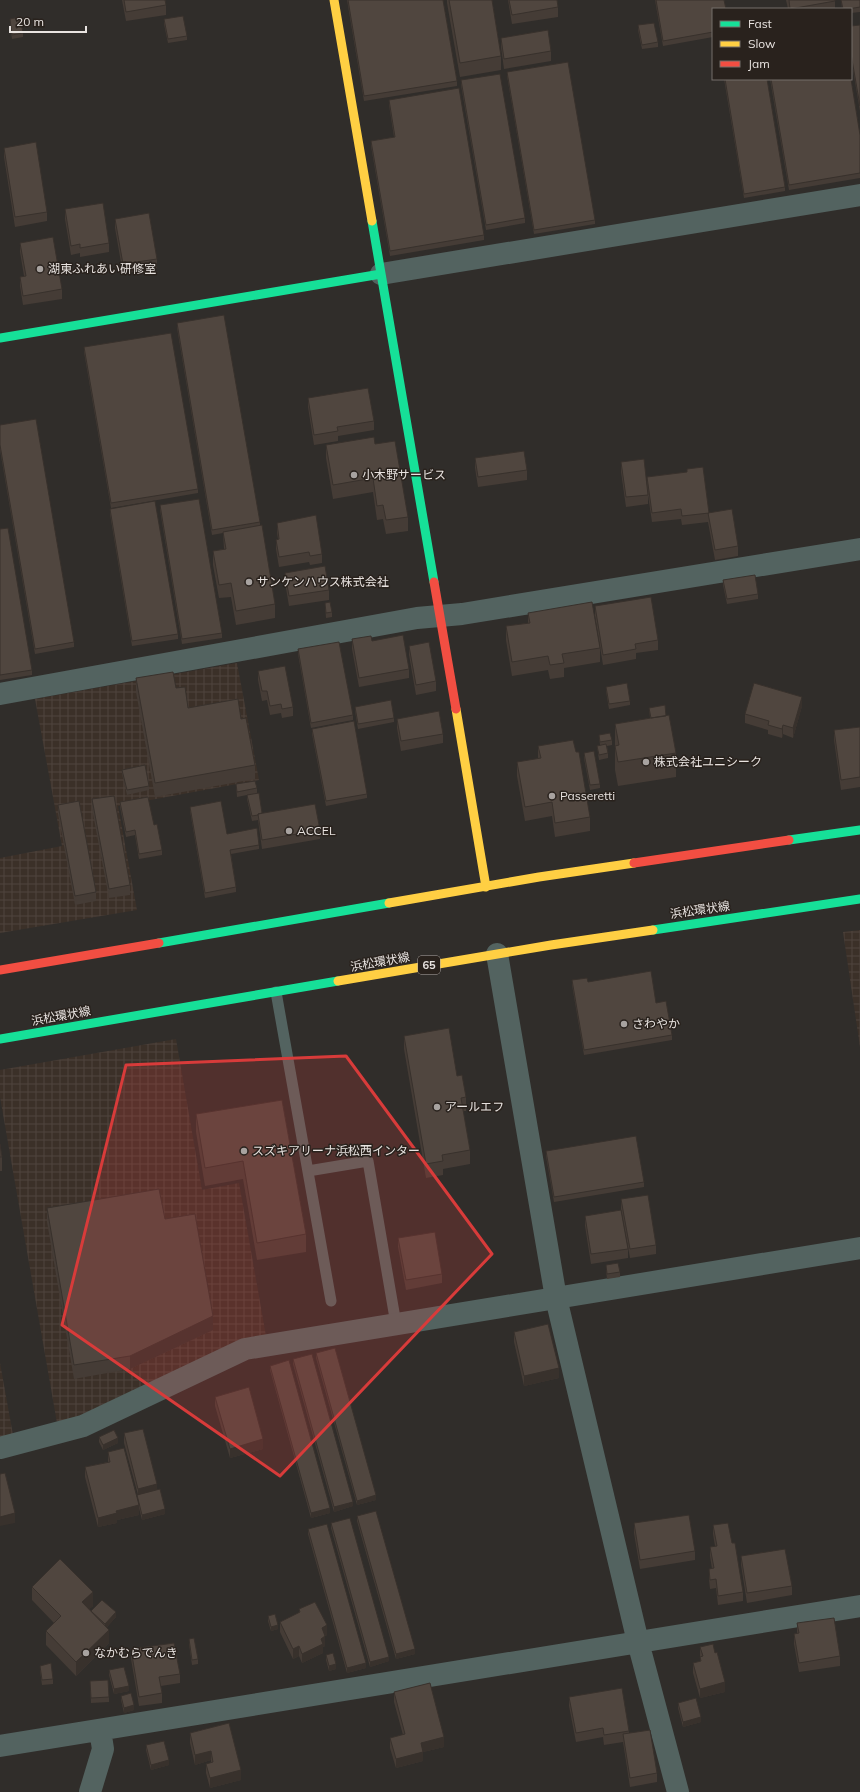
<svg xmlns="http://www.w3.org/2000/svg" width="860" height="1792" viewBox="0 0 860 1792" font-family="Mulish,'Noto Sans JP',sans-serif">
	<defs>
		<pattern id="industrial-grid" width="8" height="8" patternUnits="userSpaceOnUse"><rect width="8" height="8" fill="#3b3028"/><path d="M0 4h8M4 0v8" fill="none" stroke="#4e443d"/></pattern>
	</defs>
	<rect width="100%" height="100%" fill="#302d2a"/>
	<path fill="url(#industrial-grid)" d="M237,663L259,780L118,806L137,910L0,933V858L62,846L35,699Z
		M860,930V1047L843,932Z
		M176,1039L202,1190L239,1183L266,1336L79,1417L57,1423L0,1097V1070Z
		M0,1363L13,1435L0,1438Z"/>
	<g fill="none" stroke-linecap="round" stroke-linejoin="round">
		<path stroke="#536360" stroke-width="11" d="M276,992L331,1301
			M308,1171L368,1161L396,1324"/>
		<path stroke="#536360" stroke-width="22" d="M381,274L860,195
			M0,694L417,618L462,614L860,549
			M497,954L556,1298L638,1642L678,1792
			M0,1448L83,1426L245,1349L860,1248
			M0,1746L860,1606
			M90,1792L103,1749L100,1730"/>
		<path stroke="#16e098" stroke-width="9" d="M372,221L434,582
			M0,338L381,274
			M789,840L860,830
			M653,930L860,899
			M159,943L389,903
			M0,1039L338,981"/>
		<path stroke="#ffcf43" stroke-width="9" d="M334,0L372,221
			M456,709L486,887
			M389,903L539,877L634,863
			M338,981L551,945L653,930"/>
		<path stroke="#f24e42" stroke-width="9" d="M434,582L456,709
			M634,863L789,840
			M0,970L159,943"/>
	</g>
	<path fill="#453c36" d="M122,0H165L166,5V15L126,21Z
		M347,0H443L457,81V86L364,101Z
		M447,0H492L501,56V70L460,77L447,3Z
		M508,0H557L558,7V17L512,24Z
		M655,0H724L713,9V37L663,46Z
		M786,0H835V9H788Z
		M841,0H860V12L851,13V9H842Z
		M10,19L23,33V37L12,39L10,24Z
		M164,19L187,36V40L168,43L164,24Z
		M638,25L658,42V47L642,49L638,30Z
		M860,25V111L851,59V26Z
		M501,38L551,51V61L504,69L501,47Z
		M507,72L595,220V224L534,234L507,76Z
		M724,79H767L785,187V191L744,198Z
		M770,79H851L860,135V178L789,190Z
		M461,80L525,218V223L486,230L461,85Z
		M389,100L484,235V240L390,256L371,146V141L394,137L389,105Z
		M4,148L47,212V221L15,227L4,157Z
		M65,209L109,243V252L80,257V253L71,255L65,219Z
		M115,219L157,259V268L123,274L115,228Z
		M20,243L62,289V299L23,305L20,286V277L24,276L20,252Z
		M177,323L260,522V526L275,604V618L236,625L231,597L219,598L213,565V551L224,549L223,533L212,535L177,328Z
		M84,347L198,489V493L111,508L84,352Z
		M308,398L374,421V430L338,436V441L314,445L308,407Z
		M0,425L74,642V647L35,654L0,450Z
		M375,444L408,517V531L386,534L383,519L377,520L373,492L333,499L326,458V445Z
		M475,458L527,470V480L478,487L475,468Z
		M621,462L647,486V477L687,472V469L709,513L738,546V556L715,560L708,522L682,525L681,519L652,522L648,495V504L626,507L621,472Z
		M160,505L222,633V638L182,644L160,510Z
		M110,509L178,634V639L132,646L110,514Z
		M277,523L322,554V563L310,565L309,562L279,567L276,549V540L278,539L277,533Z
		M0,529L32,670V675L0,680Z
		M285,573L329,590V600L289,606L285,582Z
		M723,580L758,594V599L727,604L723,585Z
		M325,603L332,612V617L326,618Z
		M595,606L658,640V650L636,653V659L603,665L595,616Z
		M528,613L600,648V662L564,668V677L550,679L548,670L512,676L506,640V626L528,623Z
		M352,639L372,641L409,669V678L359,687L352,649Z
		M409,646L436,681V691L416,695L409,655Z
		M298,649L353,715V720L311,728L298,654Z
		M258,671L293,707V716L282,718L281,713L270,715L267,700L262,701L258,680Z
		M136,678L176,688L188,708L241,719L255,765V779L155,797L136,692Z
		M606,687L630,701V705L609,709L606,691Z
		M802,706L793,738L783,734L782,738L768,734V730L745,723V714Z
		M355,707L394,718V722L358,729L355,711Z
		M649,708L666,716L676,753V777L618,786L615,770V724L650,718Z
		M397,719L443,734V743L401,751L397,728Z
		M860,727V787L841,790L834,740V730Z
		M312,729L367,794V798L326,806L312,734Z
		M599,735L612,740V745L607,746L608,753V758L599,760L597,746L600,745Z
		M538,746L576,752L590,817V831L555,837L552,816L525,821L517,776V762L538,759Z
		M584,753L600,784V788L590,790L584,758Z
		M122,770L149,786V790L127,795L122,774Z
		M236,784L257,788V793L262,813L320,830V839L262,849L258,820L252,821L247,799V795L237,797Z
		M92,799L130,885V895L109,898L92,809Z
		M120,802L154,825L162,850V855L139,859L135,835L126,837L120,807Z
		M58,805L96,892V901L75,905L58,814Z
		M190,807L227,834L259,845V849L231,854L236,887V892L205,898L190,811Z
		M572,980L588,982L656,1003L672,1035V1040L584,1055L572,985Z
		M404,1036L457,1076L466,1097V1111H463L470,1150V1164L443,1169V1175L426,1178L404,1049Z
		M282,1100L306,1234V1252L257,1260L243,1179L205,1186L196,1132V1114Z
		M0,1144L2,1157V1171H0Z
		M546,1151L644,1182V1187L554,1202L546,1156Z
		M621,1199L656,1245V1254L630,1258L621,1209Z
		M47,1208L165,1219L213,1330L130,1369L74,1379L47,1222Z
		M585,1216L628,1249V1258L591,1264L585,1226Z
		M398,1238L442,1274V1283L406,1290L398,1247Z
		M606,1265L620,1272V1277L607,1279L606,1270Z
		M514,1332L559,1378L524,1386L514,1342Z
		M316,1353L376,1500L357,1505L316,1358Z
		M293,1359L353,1506L334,1512L293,1364Z
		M270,1366L330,1513L311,1518L270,1370Z
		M215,1397L263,1449L230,1458L215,1406Z
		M124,1433L157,1490L165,1514L142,1520L139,1508V1515L117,1520V1523L98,1527L85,1477V1467L108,1462V1452L137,1497L138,1495L124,1443Z
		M99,1437L118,1443L103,1450L99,1442Z
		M357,1516L415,1654L396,1659L357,1521Z
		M331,1523L389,1661L370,1667L331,1528Z
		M634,1523L695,1551V1560L640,1569L634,1533Z
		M713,1525L732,1543L743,1592V1601L718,1605L716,1588L710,1589L709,1579V1569H712L710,1556V1547L715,1546L713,1534Z
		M308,1529L366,1668L347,1673L308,1534Z
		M741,1556L792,1586V1595L747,1603L741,1565Z
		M32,1587L93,1606L89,1609L91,1611L116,1617L107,1627L109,1643L76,1676L46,1645V1631L54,1623L32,1600Z
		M299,1609L327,1635L325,1636V1646L323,1647V1653L302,1663L299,1656L293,1659L280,1632V1622L299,1613Z
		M268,1616L278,1629L271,1631L268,1621Z
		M797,1623L840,1656V1666L799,1672L794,1644V1634L797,1633Z
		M189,1639L198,1659V1664L192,1665L189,1644Z
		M700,1647L725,1692L700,1698L693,1673V1663L700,1662Z
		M131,1649L180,1674V1683L161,1686L162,1693V1703L139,1706L131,1659Z
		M326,1655L336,1669L329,1671L326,1660Z
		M40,1666L53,1679V1684L42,1685L40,1670Z
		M109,1670L129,1691L114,1694L109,1675Z
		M90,1681L109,1697V1702L91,1703Z
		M394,1692L444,1747L423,1752V1761L396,1768L390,1748V1738L403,1735L394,1702Z
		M121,1696L134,1710L124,1713L121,1700Z
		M569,1697L629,1731V1733L657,1773V1782L630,1787L623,1742L604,1745L603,1737L576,1742L569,1706Z
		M678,1703L701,1722L683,1727L678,1708Z
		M229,1723L241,1780L210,1788L206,1773V1764L211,1763V1760L195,1765L190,1743V1733Z
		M146,1745L169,1765L151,1770L146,1750Z"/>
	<path fill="#38312c" d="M802,697V706L793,738V728Z
		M783,725V734L782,738V729Z
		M213,1316V1330L130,1369V1356Z
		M559,1368V1378L524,1386V1376Z
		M118,1438V1443L103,1450V1445Z
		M263,1439V1449L230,1458V1449Z
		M157,1484V1494L138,1498V1489Z
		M376,1495V1500L357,1505V1501Z
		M353,1502V1506L334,1512V1507Z
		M139,1505V1515L117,1520V1523L98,1527V1518L116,1511Z
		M330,1508V1513L311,1518V1513Z
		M165,1509V1514L142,1520V1515Z
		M15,1513V1523L0,1526V1517Z
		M93,1592V1606L82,1616V1602Z
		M116,1612V1617L105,1629V1624Z
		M278,1625V1629L271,1631V1627Z
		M327,1625V1635L322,1637V1628Z
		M109,1630V1643L76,1676V1662Z
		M325,1636V1646L323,1647V1653L302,1663V1654L321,1639Z
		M299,1646V1656L293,1659V1649Z
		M415,1649V1654L396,1659V1654Z
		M389,1657V1661L370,1667V1662Z
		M366,1663V1668L347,1673V1668Z
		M336,1664V1669L329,1671V1666Z
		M725,1682V1692L700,1698V1689Z
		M129,1686V1691L114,1694V1689Z
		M134,1705V1710L124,1713V1708Z
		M701,1717V1722L683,1727V1722Z
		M444,1737V1747L423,1752V1761L396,1768V1759L421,1743Z
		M211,1751V1760L195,1765V1755Z
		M169,1760V1765L151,1770V1765Z
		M241,1770V1780L210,1788V1778Z"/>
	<path fill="#50463f" stroke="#38312c" d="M124,0H165L166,5L126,12Z
		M348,0H443L457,81L364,96Z
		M449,0H492L501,56L460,63Z
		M509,0H557L558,7L512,15Z
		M656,0H724L726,9H713V32L663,41Z
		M789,0H835V1L790,9Z
		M841,0H860V7L848,9H843Z
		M183,16L187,36L168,39L164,19Z
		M20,17L23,33L12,35L10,19Z
		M654,23L658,42L642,45L638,25Z
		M860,25V106L851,54V26Z
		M548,30L551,51L504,59L501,38Z
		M568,62L595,220L534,230L507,72Z
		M500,74L525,218L486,225L461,80Z
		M725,79H767L785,187L744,194Z
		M771,79H851L860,135V173L789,185Z
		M459,88L484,235L390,251L371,141L395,137L389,100Z
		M36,142L47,212L15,217L4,148Z
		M103,203L109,243L80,248V244L71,246L65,209Z
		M149,213L157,259L123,264L115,219Z
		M53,237L62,289L23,296L20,277L26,276L20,243Z
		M224,315L260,522L212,530L177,323Z
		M171,333L198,489L111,503L84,347Z
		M368,388L374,421L337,427L338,431L314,435L308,398Z
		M36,419L74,642L35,649L0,445V425Z
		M374,437L375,444L395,441L408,517L386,520L383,505L377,506L373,478L333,485L326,445Z
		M524,451L527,470L478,477L475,458Z
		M644,459L648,495L626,497L621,462Z
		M703,467L709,513L682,516L681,509L652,513L647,477L687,472V469Z
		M199,499L222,633L182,639L160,505Z
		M155,501L178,634L132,641L110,509Z
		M732,509L738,546L715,550L708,513Z
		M316,515L322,554L310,556L309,552L279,557L276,540L279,539L277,523Z
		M262,525L275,604L236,611L231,583L219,585L213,551L226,549L223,532Z
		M8,528L32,670L0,675V529Z
		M325,566L329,590L289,596L285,573Z
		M755,575L758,594L727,599L723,580Z
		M651,597L658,640L635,644L636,649L603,655L595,606Z
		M330,602L332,612L326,613L325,603Z
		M592,602L600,648L562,654L564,663L550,665L548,656L512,662L506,626L530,623L528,613Z
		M403,635L409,669L359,678L352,639L371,636L372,641Z
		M339,642L353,715L311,723L298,649Z
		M429,642L436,681L416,685L409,646Z
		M285,666L293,707L282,709L281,704L270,706L267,691H262L258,671Z
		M173,672L176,688L185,687L188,708L238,699L241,719L246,718L255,765L155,783L136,678Z
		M627,683L630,701L609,704L606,687Z
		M754,683L802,697L793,728L783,725L782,729L768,725L769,721L745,714Z
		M391,700L394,718L358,724L355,707Z
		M665,705L666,716L651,718L649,708Z
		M439,711L443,734L401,741L397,719Z
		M669,715L676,753L618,762L615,746L619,745L615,724Z
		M354,721L367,794L326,801L312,729Z
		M860,727V777L841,780L834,730Z
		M610,733L612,740L600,742L599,735Z
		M573,740L576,752H579L590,817L555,823L552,802L525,807L517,762L541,758L538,746Z
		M606,744L608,753L599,755L597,746Z
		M594,751L600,784L590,785L584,753Z
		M145,765L149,786L127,790L122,770Z
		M255,781L257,788L237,792L236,784Z
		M259,793L262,813L258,814V815L252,816L247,795Z
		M114,796L130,885L109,889L92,799Z
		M148,797L154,825L157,824L162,850L139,854L135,830L126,832L120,802Z
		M79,801L96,892L75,896L58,805Z
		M221,801L227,834L257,828L259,845L230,850L236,887L205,893L190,807Z
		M315,804L320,830L262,840L258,814Z
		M651,971L656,1003L666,1001L672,1035L584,1050L572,980L587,978L588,982Z
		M449,1028L457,1076L462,1075L466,1097L461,1098L470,1150L442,1155L443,1161L426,1164L404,1036Z
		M282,1100L306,1234L257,1243L243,1161L205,1168L196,1114Z
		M636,1136L644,1182L554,1197L546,1151Z
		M0,1144L2,1157H0Z
		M159,1189L165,1219L195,1214L213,1316L130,1356L74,1365L47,1208Z
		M648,1195L656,1245L630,1249L621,1199Z
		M621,1210L628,1249L591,1254L585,1216Z
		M435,1232L442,1274L406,1280L398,1238Z
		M618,1263L620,1272L607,1274L606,1265Z
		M548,1324L559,1368L524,1376L514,1332Z
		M335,1348L376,1495L357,1501L316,1353Z
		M312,1354L353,1502L334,1507L293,1359Z
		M289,1360L330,1508L311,1513L270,1366Z
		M249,1387L263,1439L230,1449L215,1397Z
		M143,1429L157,1484L138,1489L124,1433Z
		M114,1430L118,1438L103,1445L99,1437Z
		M124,1448L139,1505L116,1511L117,1513L98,1518L85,1467L110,1462L108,1452Z
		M5,1473L15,1513L0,1517V1474Z
		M160,1489L165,1509L142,1515L137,1495Z
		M376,1511L415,1649L396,1654L357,1516Z
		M689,1515L695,1551L640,1560L634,1523Z
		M350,1518L389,1657L370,1662L331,1523Z
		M728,1523L732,1543H735L743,1592L718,1596L716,1579L710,1580L709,1569L714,1568L710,1547L717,1546L713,1525Z
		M327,1524L366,1663L347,1668L308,1529Z
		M785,1549L792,1586L747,1593L741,1556Z
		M60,1559L93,1592L82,1602L109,1630L76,1662L46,1631L61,1616L32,1587Z
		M102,1600L116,1612L105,1624L91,1611Z
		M315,1602L327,1625L322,1628L325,1636L321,1639L323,1644L302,1654L299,1646L293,1649L280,1622L300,1612L299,1609Z
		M275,1614L278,1625L271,1627L268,1616Z
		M834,1618L840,1656L799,1663L794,1634L799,1633L797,1623Z
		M194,1638L198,1659L192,1660L189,1639Z
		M174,1643L180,1674L159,1677L162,1693L139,1697L131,1649Z
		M713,1644L715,1653L717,1652L725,1682L700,1689L693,1663L701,1661L700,1657L703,1656L700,1647Z
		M333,1653L336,1664L329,1666L326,1655Z
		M51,1663L53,1679L42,1680L40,1666Z
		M124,1667L129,1686L114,1689L109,1670Z
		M108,1680L109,1697L91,1698L90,1681Z
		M430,1683L444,1737L421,1743L423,1752L396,1759L390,1738L405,1734L394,1692Z
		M622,1688L629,1731L604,1735L603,1728L576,1733L569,1697Z
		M131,1693L134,1705L124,1708L121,1696Z
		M696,1698L701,1717L683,1722L678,1703Z
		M229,1723L241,1770L210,1778L206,1764L213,1762L211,1751L195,1755L190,1733Z
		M650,1730L657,1773L630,1778L623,1734Z
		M164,1741L169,1760L151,1765L146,1745Z"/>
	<path fill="#d83b3a" fill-opacity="0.2" stroke="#d83b3a" stroke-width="3" stroke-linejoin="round" d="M346,1056L492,1254L280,1476L62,1325L126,1065Z"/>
	<g fill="#a8a3a0" stroke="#29221d" stroke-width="1.5">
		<circle cx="40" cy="269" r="4"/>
		<circle cx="354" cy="475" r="4"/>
		<circle cx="249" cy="582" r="4"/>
		<circle cx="646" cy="762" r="4"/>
		<circle cx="552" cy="796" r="4"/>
		<circle cx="289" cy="831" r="4"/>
		<circle cx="624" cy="1024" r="4"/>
		<circle cx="437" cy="1107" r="4"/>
		<circle cx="244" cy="1151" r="4"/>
		<circle cx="86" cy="1653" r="4"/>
	</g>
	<g text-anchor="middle" stroke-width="3" stroke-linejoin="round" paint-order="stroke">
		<rect fill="#29221d" stroke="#afa9a6" stroke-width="1" x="418" y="956" width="22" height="18" rx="3"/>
		<g font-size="11" font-weight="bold" fill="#e8e3e0">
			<text x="429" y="969">65</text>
		</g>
		<g font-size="12" fill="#e8e3e0" stroke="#29221d" text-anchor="start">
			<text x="48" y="273">湖東ふれあい研修室</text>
			<text x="362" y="479">小木野サービス</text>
			<text x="257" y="586">サンケンハウス株式会社</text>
			<text x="654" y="766">株式会社ユニシーク</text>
			<text x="560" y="800">Passeretti</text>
			<text x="297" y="835">ACCEL</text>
			<text x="632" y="1028">さわやか</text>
			<text x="445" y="1111">アールエフ</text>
			<text x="252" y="1155">スズキアリーナ浜松西インター</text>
			<text x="94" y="1657">なかむらでんき</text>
		</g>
		<g font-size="12" fill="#e8e3e0" stroke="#29221d">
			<text transform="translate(700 910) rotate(-8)" y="4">浜松環状線</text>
			<text transform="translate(380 962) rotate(-10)" y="4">浜松環状線</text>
			<text transform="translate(61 1016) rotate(-10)" y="4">浜松環状線</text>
		</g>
	</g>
	<rect x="712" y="8" width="140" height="72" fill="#29221d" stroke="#756f6b"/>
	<rect x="720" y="21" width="20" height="6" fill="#16e098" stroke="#756f6b"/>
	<text x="748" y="28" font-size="12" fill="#e8e3e0">Fast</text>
	<rect x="720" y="41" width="20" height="6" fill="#ffcf43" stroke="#756f6b"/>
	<text x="748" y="48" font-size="12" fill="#e8e3e0">Slow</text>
	<rect x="720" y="61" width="20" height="6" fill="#f24e42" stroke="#756f6b"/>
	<text x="748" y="68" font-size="12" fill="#e8e3e0">Jam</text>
	<path d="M10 26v6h76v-6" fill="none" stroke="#e8e3e0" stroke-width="2"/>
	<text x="16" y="26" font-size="12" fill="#e8e3e0" stroke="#29221d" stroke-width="3" paint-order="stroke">20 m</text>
</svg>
